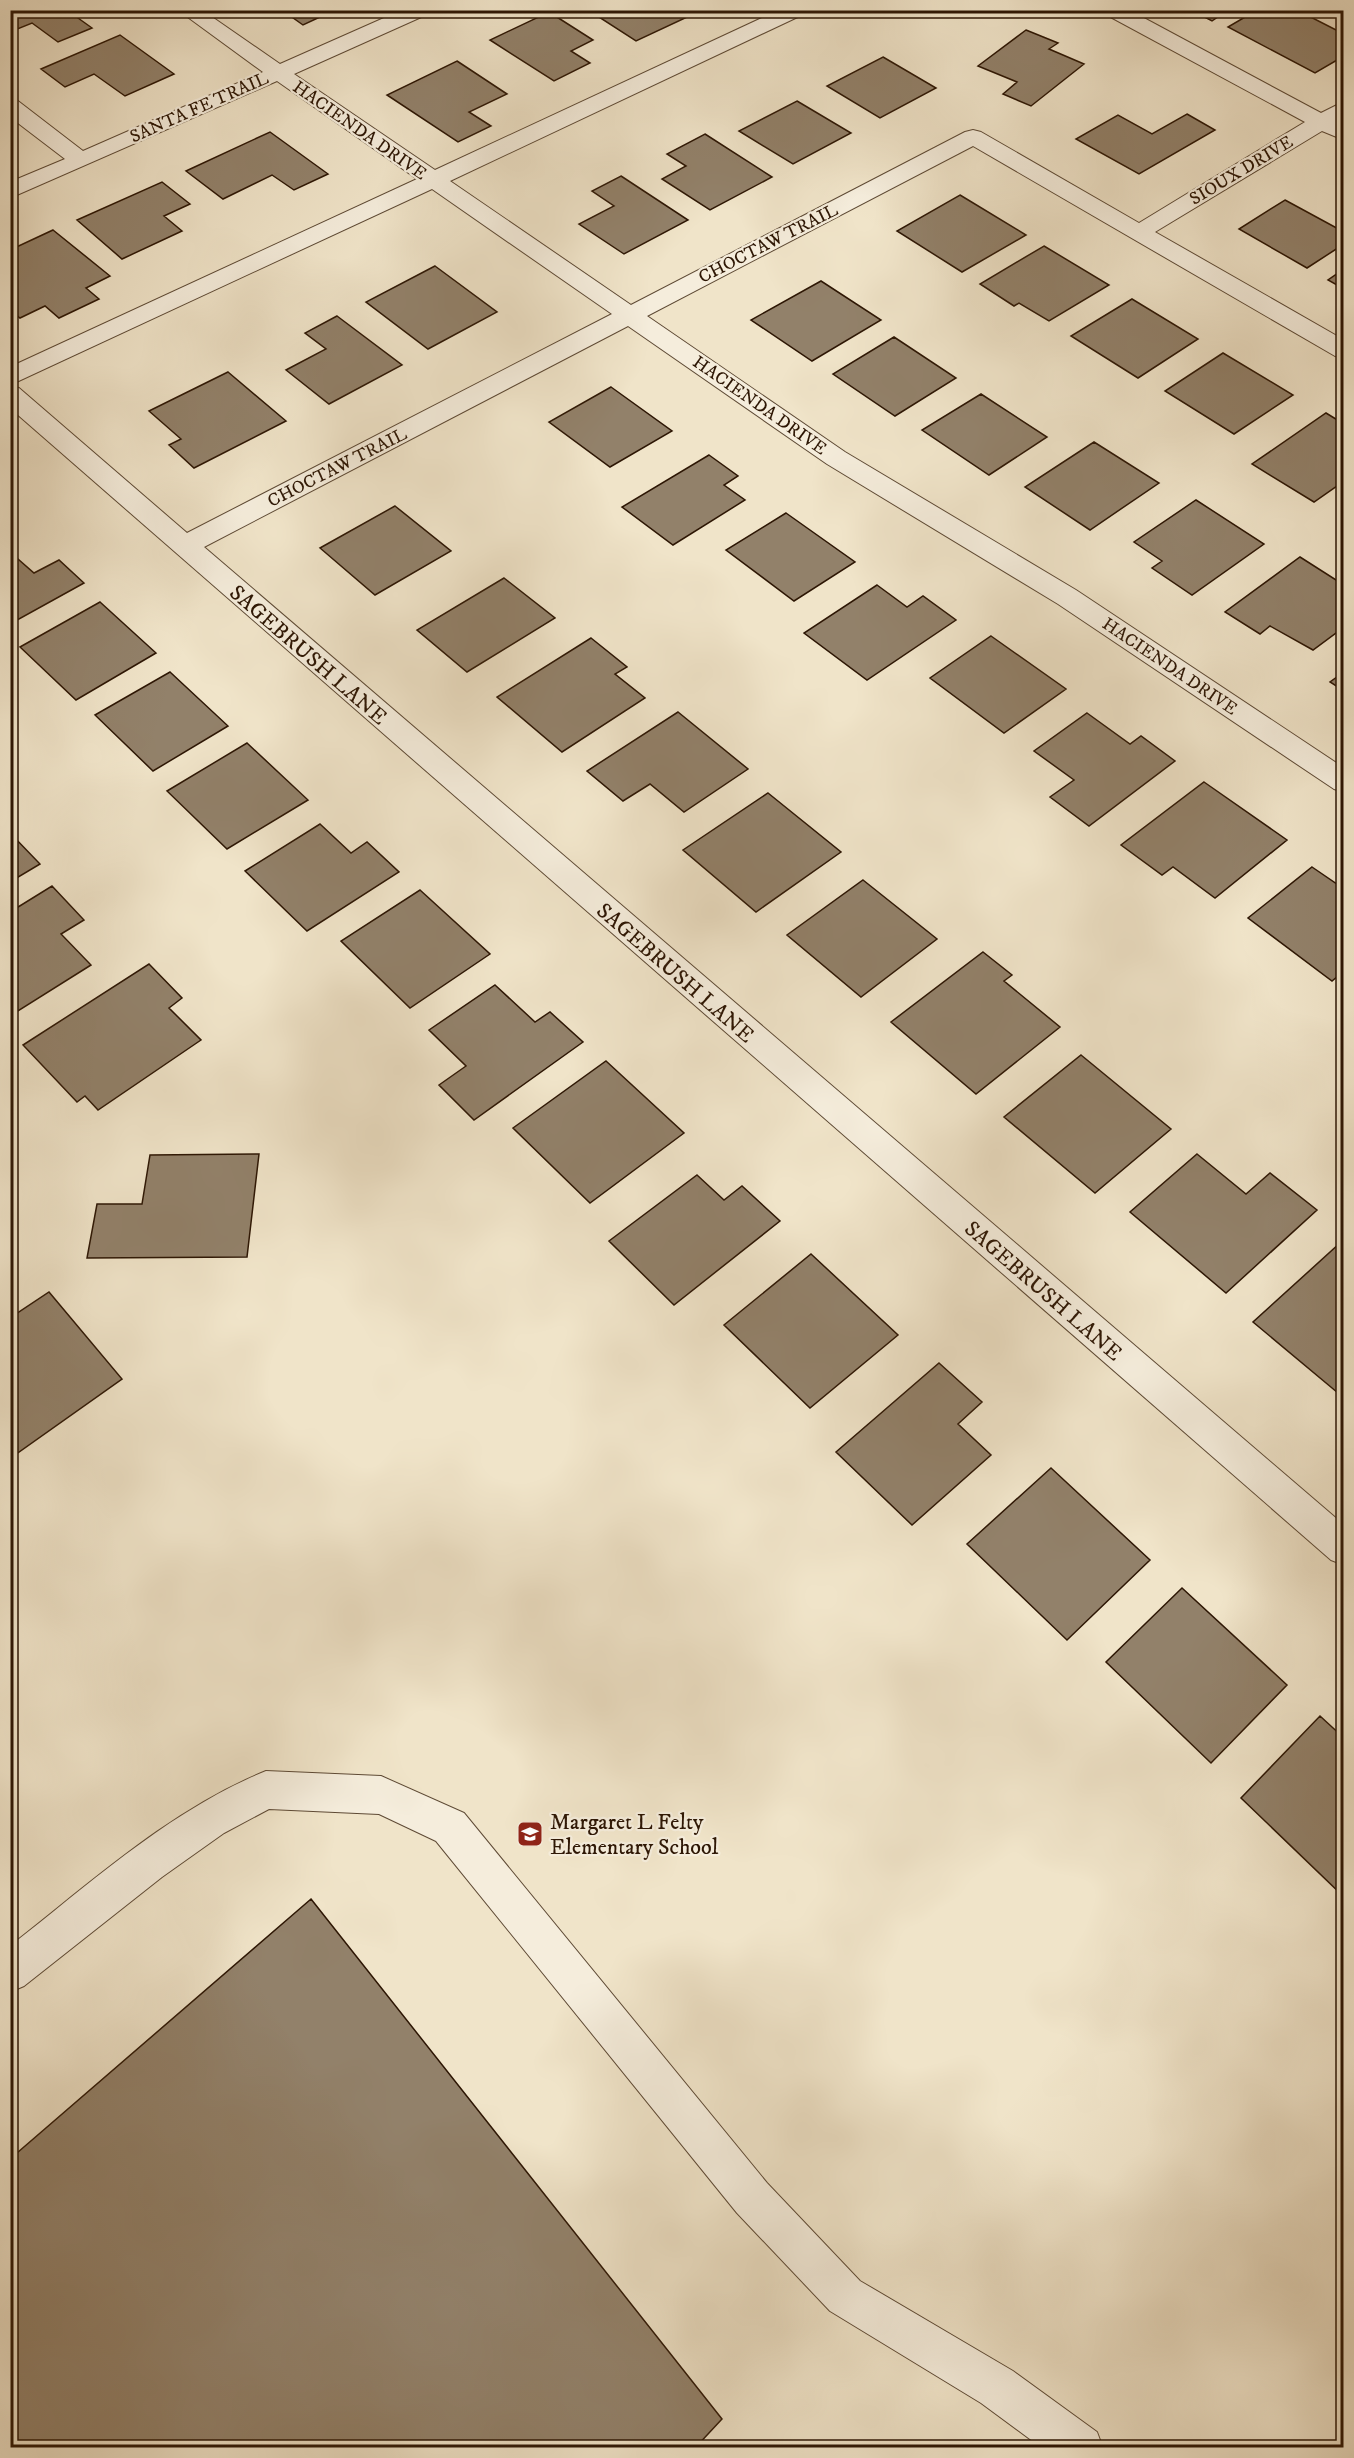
<svg xmlns="http://www.w3.org/2000/svg" width="1354" height="2458" viewBox="0 0 1354 2458" font-family="'IM FELL DW Pica',serif">
	<rect width="100%" height="100%" fill="#f0e4c9"/>
	<filter id="stains"><feTurbulence type="fractalNoise" baseFrequency=".00333" numOctaves="4"/><feColorMatrix values="0 0 0 0 .2 0 0 0 0 .09 0 0 0 0 .02 0 0 0 .5 -.17"/></filter>
	<radialGradient id="worn" r=".72"><stop offset=".6" stop-color="#630" stop-opacity="0"/><stop offset="1" stop-color="#630" stop-opacity=".3"/></radialGradient>
	<path fill="#92816a" stroke="#2d1604" stroke-width="1.5" d="M10,10H87L90,13L78,18L92,28L58,42L32,23L10,32Z
		M282,10H335L303,25Z
		M588,10H699L700,11L636,41Z
		M1191,10H1228L1212,21Z
		M1257,10H1297L1344,34V56L1315,73L1228,27Z
		M549,12L593,40L571,51L590,63L554,81L490,40Z
		M1026,30L1058,43L1049,49L1084,64L1031,106L1003,94L1017,82L978,66Z
		M120,35L174,74L125,96L94,74L65,87L41,69Z
		M883,57L936,88L880,118L827,86Z
		M457,61L507,94L469,112L491,126L458,142L387,95Z
		M797,101L851,133L793,164L739,131Z
		M1187,114L1215,130L1139,174L1076,139L1118,115L1152,134Z
		M270,132L328,174L294,190L272,175L223,199L186,171Z
		M705,134L772,177L710,210L662,179L686,166L667,154Z
		M621,176L688,220L624,254L579,224L614,206L592,191Z
		M162,182L190,204L164,216L182,231L122,259L77,220Z
		M960,195L1026,235L962,272L897,231Z
		M1285,200L1344,232V244L1307,268L1239,229Z
		M53,230L110,276L86,288L99,299L59,318L45,306L20,318L10,310V250Z
		M1044,246L1109,285L1049,321L1019,303L1014,306L980,284Z
		M435,266L497,312L428,349L366,302Z
		M1344,269V289L1328,280Z
		M821,281L881,320L812,361L751,320Z
		M1132,299L1198,339L1138,378L1071,336Z
		M337,316L402,365L329,404L286,370L326,349L305,333Z
		M894,337L956,378L895,416L833,374Z
		M1223,353L1293,395L1234,434L1165,391Z
		M228,372L286,421L194,468L169,445L181,439L149,411Z
		M611,387L672,431L610,467L549,422Z
		M981,394L1047,437L989,475L922,430Z
		M1326,413L1344,424V481L1314,502L1252,464Z
		M1094,442L1159,483L1090,530L1025,487Z
		M709,455L738,476L724,485L745,500L673,545L622,507Z
		M1196,500L1264,544L1192,595L1152,568L1162,561L1134,542Z
		M395,506L451,551L375,595L320,548Z
		M786,513L855,562L794,601L726,550Z
		M10,552L34,573L59,560L84,583L10,624Z
		M1300,557L1344,585L1340,591L1344,594V627L1313,650L1270,626L1260,634L1225,612Z
		M504,578L555,618L467,672L417,630Z
		M877,585L907,607L923,596L956,620L867,680L804,633Z
		M100,602L156,653L76,700L20,647Z
		M991,636L1066,689L1004,733L930,678Z
		M591,638L627,667L615,674L645,698L562,752L497,697Z
		M170,672L228,726L153,771L95,715Z
		M1344,672V691L1330,682Z
		M678,712L748,769L684,812L650,784L623,801L587,771Z
		M1087,713L1130,744L1141,736L1175,761L1089,826L1050,797L1074,780L1034,751Z
		M247,743L308,800L227,849L167,791Z
		M1204,782L1287,840L1215,898L1173,867L1162,875L1121,845Z
		M768,793L841,852L756,912L683,850Z
		M320,824L351,853L367,842L399,872L307,931L245,871Z
		M12,835L40,864L10,882V836Z
		M1312,867L1344,889V971L1332,981L1248,918Z
		M863,880L937,939L861,997L787,935Z
		M52,886L84,920L61,934L91,965L10,1016V912Z
		M420,890L490,954L410,1008L341,941Z
		M983,952L1012,975L1004,981L1060,1027L976,1094L891,1022Z
		M149,964L182,998L169,1008L201,1040L98,1110L85,1096L77,1102L23,1045Z
		M495,985L535,1022L550,1012L583,1042L474,1120L439,1085L466,1066L429,1030Z
		M1081,1055L1171,1129L1095,1193L1004,1117Z
		M606,1061L684,1133L590,1203L513,1128Z
		M259,1154L247,1257L87,1258L97,1204H142L150,1155Z
		M1197,1154L1246,1194L1270,1173L1317,1210L1226,1293L1130,1212Z
		M697,1175L724,1200L742,1186L780,1221L674,1305L609,1241Z
		M1340,1243L1344,1246V1398L1253,1322Z
		M811,1254L898,1335L810,1408L724,1325Z
		M49,1292L122,1379L12,1457L10,1455V1318Z
		M939,1363L982,1402L958,1424L991,1455L912,1525L836,1452Z
		M1051,1468L1150,1560L1067,1640L967,1544Z
		M1182,1588L1287,1685L1211,1763L1106,1662Z
		M1320,1716L1344,1738V1897L1241,1798Z
		M311,1899L722,2419L695,2448H10V2159Z"/>
	<g fill="none" stroke-linecap="round" stroke-linejoin="round">
		<g stroke="#5e4a35" stroke-width="2">
			<path id="minor" d="M178,10H202L280,64L402,10H431L428,14L294,74L435,170L779,10H807L804,14L450,181L631,305L965,132L973,130L981,132L1139,223L1305,122L1105,14L1102,10H1129L1321,113L1337,105L1344,107V117L1337,121L1344,125V140L1322,131L1155,232L1344,340V358L1335,356L973,146L647,316L845,452L1076,590L1344,768V792L1334,789L1058,604L827,464L628,326L204,547L1344,1525V1565L1331,1560L10,408V386L19,388L187,533L612,314L432,189L10,385V367L417,179L277,81L10,198V182L65,159L10,117V100L18,101L83,151L263,72Z
				M266,1771L381,1776L464,1813L767,2183L860,2281L1013,2371L1097,2432L1103,2448H1042L981,2403L830,2311L737,2213L436,1841L379,1814L269,1809L224,1833L162,1877L24,1986L10,1992V1946C91,1883 170,1810 266,1771Z"/>
		</g>
		<use href="#minor" fill="#f5eddc" fill-rule="evenodd"/>
	</g>
	<defs>
		<g id="school-square" transform="scale(1.35)"><rect x="-9" y="-9" width="18" height="18" rx="4" fill="#8f2418" stroke="#f5eddc"/><path d="M0-5L7-2L0 1L-7-2ZM-4 1L0 2.5L4 1V4Q0 6-4 4Z" fill="#fff"/></g>
	</defs>
	<g fill-rule="evenodd">
		<use href="#school-square" x="530" y="1834"/>
	</g>
	<g text-anchor="middle" stroke-width="4.5" stroke-linejoin="round" paint-order="stroke">
		<g font-size="18" fill="#2d1604" stroke="#f5eddc">
			<text transform="translate(199 107) rotate(-24)" y="6">SANTA FE TRAIL</text>
			<text transform="translate(360 130) rotate(35)" y="6">HACIENDA DRIVE</text>
			<text transform="translate(1241 170) rotate(-31)" y="6">SIOUX DRIVE</text>
			<text transform="translate(768 243) rotate(-27)" y="6">CHOCTAW TRAIL</text>
			<text transform="translate(760 405) rotate(35)" y="6">HACIENDA DRIVE</text>
			<text transform="translate(337 467) rotate(-27)" y="6">CHOCTAW TRAIL</text>
			<text transform="translate(1170 666) rotate(34)" y="6">HACIENDA DRIVE</text>
		</g>
		<g font-size="22" fill="#2d1604" stroke="#f5eddc">
			<text transform="translate(309 654) rotate(41)" y="8">SAGEBRUSH LANE</text>
			<text transform="translate(676 972) rotate(41)" y="8">SAGEBRUSH LANE</text>
			<text transform="translate(1044 1290) rotate(41)" y="8">SAGEBRUSH LANE</text>
		</g>
		<g font-size="22" fill="#2d1604" stroke="#f5eddc" text-anchor="start">
			<text x="550" y="1829">Margaret L Felty<tspan x="550" dy="25">Elementary School</tspan></text>
		</g>
	</g>
	<rect width="1354" height="2458" fill="none" stroke="#f0e4c9" stroke-width="36"/>
	<rect x="12" y="12" width="1330" height="2434" fill="none" stroke="#2d1604" stroke-width="3"/>
	<rect x="18" y="18" width="1318" height="2422" fill="none" stroke="#2d1604" stroke-width="1.5"/>
	<rect width="100%" height="100%" filter="url(#stains)"/>
	<rect width="100%" height="100%" fill="url(#worn)"/>
</svg>
